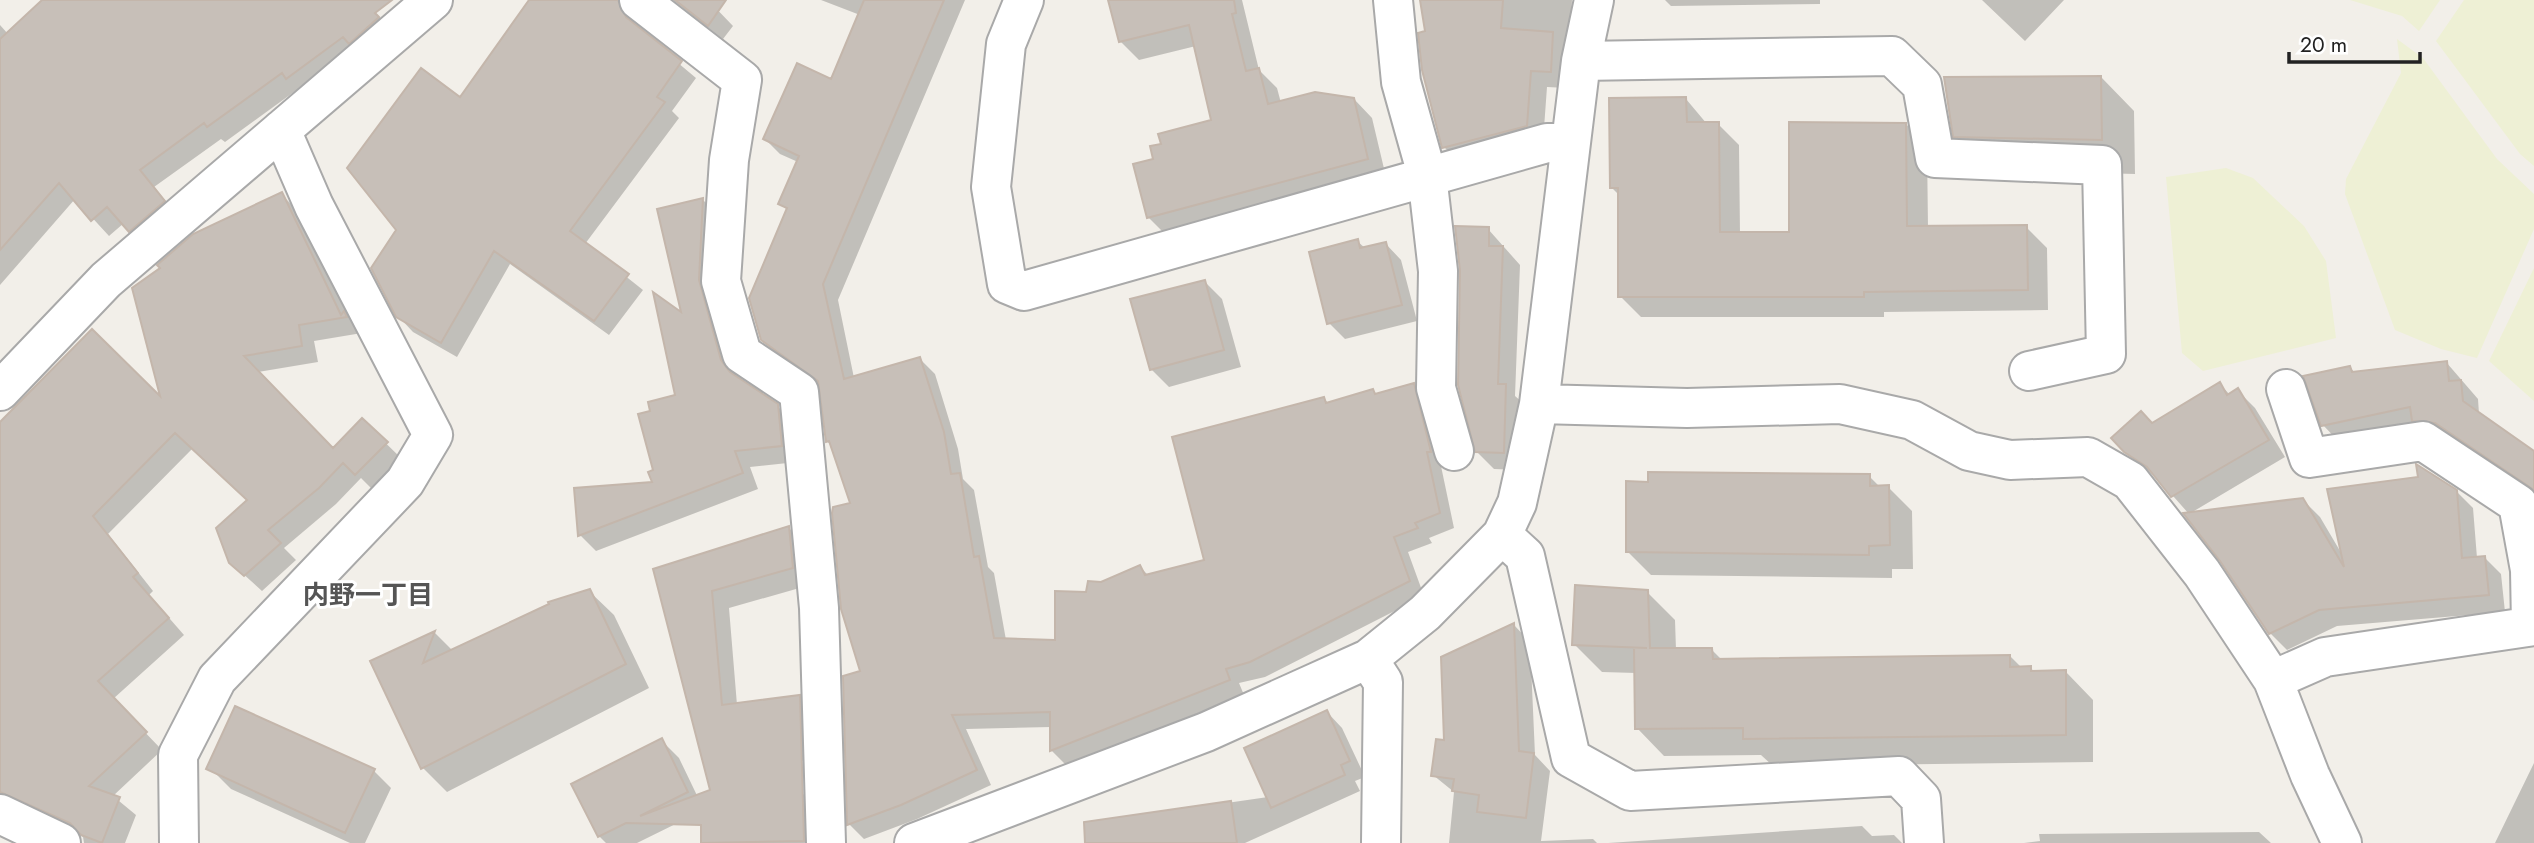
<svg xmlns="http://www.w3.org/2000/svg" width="2534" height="843" viewBox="0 0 2534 843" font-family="Jost,'Noto Sans JP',sans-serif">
	<rect width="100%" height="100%" fill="#f2efe9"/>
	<path fill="#eef0d5" d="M2350,0H2440L2419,31L2402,16Z
		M2464,0H2534V166L2520,154L2436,41Z
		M2397,39L2423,58L2497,159L2534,194V229L2477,358L2441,349L2395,330L2345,194L2346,179L2401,73Z
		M2226,168L2253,178L2304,226L2326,261L2336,338L2203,371L2182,353L2166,177Z
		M2534,268V401L2489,361Z"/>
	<path fill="#0003" d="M45,0H365L394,34L304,95L298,89L225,142L221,139L154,187L180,218L146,247L124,223L109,236L75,199L0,285V25L8,34Z
		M531,0H638L632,12L634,26L696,78L672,111L679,118L585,244L643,290L609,335L510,264L457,357L413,332L398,316V230L460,99Z
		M673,0H708L733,26L723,39Z
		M821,0H965L838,300L854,378L920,359L935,374L958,449L963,479L974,490L988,567L994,573L1006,640L1057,642L1088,594L1102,584L1140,567L1149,576L1206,561L1324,399L1329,404L1377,396L1414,385L1429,400L1445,466H1441L1454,528L1429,538L1432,543L1408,552L1424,596L1265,677L1239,683L1244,695L1066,765L1051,750V727L966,729L991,785L917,819L864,839L849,824L863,672L852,504L832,446L827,441L820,385L778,355L762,339L788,211L780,203L798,162L780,154L765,139L832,81L860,15Z
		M1110,0H1242L1259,70L1277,88L1281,103L1354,99L1372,118L1386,177L1167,236L1148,217L1155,160L1163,145L1213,121L1196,46L1139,60L1120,41Z
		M1422,0H1572L1567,88L1547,87L1543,142L1461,164L1444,147Z
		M1665,0H1820V4L1671,6Z
		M1982,0H2064L2025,41Z
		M2101,77L2134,111L2135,174L1989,170L1955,136Z
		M1686,99L1707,124H1718L1739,145L1740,234H1791L1906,124L1927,146L1928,228L2026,227L2047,248L2048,310L1884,312V317H1641L1620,296V196L1612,188Z
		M281,194L298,211L352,321L362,333L314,341L318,362L258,372L333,450L362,420L403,460L373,490L361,478L336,504L284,548L296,560L262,591L230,562L249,500L193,448L108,534L153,591L149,595L184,635L113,699L162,750L113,796L136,815L125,843H84L83,837L28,810L0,804V427L163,402Z
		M703,200L719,216L715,297L737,378L777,406L794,422L797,462L750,467L758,489L596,551L580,535L576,490L654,483L652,412L677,396L683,316Z
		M1488,229L1520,265L1515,396L1523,403L1521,470L1494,469L1477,452Z
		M1357,241L1365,248L1385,243L1401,260L1417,321L1345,339L1329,323Z
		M1205,282L1222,299L1241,367L1169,387L1151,369Z
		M2446,362L2478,399L2479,414L2534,451V492L2454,439L2340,443L2323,425L2350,367L2355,373Z
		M2220,384L2230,395L2238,391L2255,408L2285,457L2189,514L2158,479L2125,451L2152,424Z
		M1869,476L1880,487H1888L1912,511L1913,569H1892V578L1651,575L1627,551Z
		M2456,491L2473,508L2477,558L2484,557L2501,574L2505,612L2337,626L2287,650L2270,633L2303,500L2320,517L2343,556Z
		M789,528L806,546L810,585L729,608L737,705L799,697L816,715L818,753L745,789L655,570Z
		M589,591L614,615L649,688L447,792L423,768L372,662L435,633L453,651Z
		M1647,592L1675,620L1676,650H1712L1722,660L2010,656L2022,668H2031L2035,673L2066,672L2093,700V762L1773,766L1761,755L1664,756L1637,728L1636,673L1602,672L1574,644Z
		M1514,625L1530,642L1535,755L1550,771L1541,841L1593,839L1597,843H1449L1454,792L1433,775L1446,742Z
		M1327,712L1342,728L1365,777L1355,781L1360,791L1245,843H1100L1137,816L1268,797Z
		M662,741L679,758L704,810L637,843H606L599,836Z
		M2534,763V843H2495Z
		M213,771H374L391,788L365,843H350L231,789Z
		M802,793L819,809L820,843H722Z
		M1862,826L1872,836L1894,835L1902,843H1608Z
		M2259,832L2271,843H2024L2040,841L2039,834Z"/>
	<path fill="#c7bfb8" stroke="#c4b6ab" stroke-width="2" d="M42,0H392L375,13L379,17L349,44L343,37L286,79L282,73L207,127L204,123L140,170L165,201L129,232L107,207L91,221L59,183L0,250V39Z
		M529,0H618L626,17L682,61L657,97L665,102L570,231L629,274L594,321L494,251L441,343L396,317L371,268L396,230L347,168L421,68L460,97Z
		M675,0H726L708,26Z
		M864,0H944L823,284L844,379L920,357L944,432L951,474L960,473L974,557L979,556L994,638L1055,640V591L1086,592L1088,581L1101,582L1140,565L1145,575L1204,560L1172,437L1324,397L1326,403L1373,389L1375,394L1414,383L1431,452H1427L1440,513L1415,523L1418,528L1394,537L1410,581L1250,662L1226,669L1230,680L1050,751V712L952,715L977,770L901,805L847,825L843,676L860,671L841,609L832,513L833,507L850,503L829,441L826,442L818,381L761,340L749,298L787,208L778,204L799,156L763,139L797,63L831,79Z
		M1108,0H1234L1236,13L1232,14L1246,71L1259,68L1268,104L1315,92L1354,98L1368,159L1147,218L1133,164L1153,159L1150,146L1161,144L1158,134L1211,120L1189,25L1119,42Z
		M1420,0H1503L1501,28L1553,32L1551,72L1531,71L1527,126L1442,148L1422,70L1418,33L1425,31Z
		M2101,76L2102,140L1953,137L1944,77Z
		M1686,97L1687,122H1719L1720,232H1789V122L1906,123L1907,226L2027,225L2028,290L1864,292V297H1618V188H1610L1609,98Z
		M282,192L341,315L344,311L347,317L299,325L302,346L244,356L333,448L362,418L388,442L355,475L343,463L319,488L268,530L281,543L244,576L229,563L216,528L247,500L175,433L93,516L138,573L133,577L169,618L98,681L147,732L89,786L120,797L102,843L81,835L70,823L0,792V422L92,329L160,396L132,288L160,268L157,265L193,234Z
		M703,198L699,280L721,360L730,372L778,404L782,446L735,451L743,473L578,536L574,488L652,482L648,472L653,470L638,414L650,411L648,402L675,395L653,292L681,312L657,209Z
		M1455,226L1489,227V246H1503L1498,384H1506L1504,453L1475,452L1458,385L1460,271Z
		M1358,239L1360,248L1386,242L1402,305L1327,324L1309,252Z
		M1205,280L1224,350L1150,370L1130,299Z
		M2447,361L2449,381L2461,380L2463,401L2534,451V490L2435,423L2412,421L2410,407L2321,426L2303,376L2350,366L2352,372Z
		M2220,382L2227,395L2238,388L2269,440L2171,497L2147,467L2124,452L2111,438L2141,411L2152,423Z
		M2416,464L2457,490L2462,558L2485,556L2489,595L2319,610L2269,634L2220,561L2183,513L2303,498L2344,567L2327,489L2418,477Z
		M1648,472L1870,474V486L1889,485L1890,545L1869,546V555L1626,552V481L1648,482Z
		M789,526L793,568L712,591L722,705L800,695L804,841L701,843V825L626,823L598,837L571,784L662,738L688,792L640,816L710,790L653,569Z
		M1575,585L1648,590L1650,648H1712L1713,659L2010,655V667L2031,666V671L2066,670V735L1743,739V728L1635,729L1634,648H1647L1572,645Z
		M590,589L626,664L421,769L370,661L435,631L423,663L549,604L548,602Z
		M1514,623L1519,751L1534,753L1526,818L1477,812L1479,795L1452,791L1454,779L1431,776L1436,739L1444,740L1441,657Z
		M235,706L375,769L345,833L206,769Z
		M1327,710L1350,761L1341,765L1345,775L1271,808L1244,748Z
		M1231,801L1237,843H1085L1084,822Z"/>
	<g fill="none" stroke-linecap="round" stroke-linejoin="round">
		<g stroke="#a9a9a9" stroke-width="42">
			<path id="street" d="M639,0L742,80L729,160L721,281L742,354L799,392L819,608L826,843
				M1024,0L1006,44L991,187L1007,284L1024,291L1547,143H1570
				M1393,0L1401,82L1427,175L1438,271L1436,388L1454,451
				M1581,61L1892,56L1922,85L1935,158L2102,165L2106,354L2029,371
				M2286,389L2309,458L2423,441L2518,504L2530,570L2531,626
				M0,391L106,280L433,0
				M1539,404L1687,408L1840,404L1912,420L1969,451L2010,460L2088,457L2130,481L2202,573L2273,680
				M1502,535L1525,556L1571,758L1630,791L1899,776L1921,799L1924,843
				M1368,659L1383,682L1381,843
				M0,814L61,843
				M179,843L178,755L217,679L405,482L433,435L314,206L281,130
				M914,843L1206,732L1368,659L1425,613L1502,535L1517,503L1539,404L1581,61L1594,0
				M2342,843L2310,775L2273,680L2325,657L2534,626"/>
		</g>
		<use href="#street" stroke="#fff" stroke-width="38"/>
	</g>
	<g text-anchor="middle" stroke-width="6" stroke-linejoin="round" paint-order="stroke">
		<g font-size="26" font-weight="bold" fill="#555" stroke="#fff">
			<text x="368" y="604">内野一丁目</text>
		</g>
	</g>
	<path d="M2289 52v10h131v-10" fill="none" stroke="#222222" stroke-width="3.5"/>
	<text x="2300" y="52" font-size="21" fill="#222222" stroke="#ffffff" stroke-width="5" paint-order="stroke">20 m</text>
</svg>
